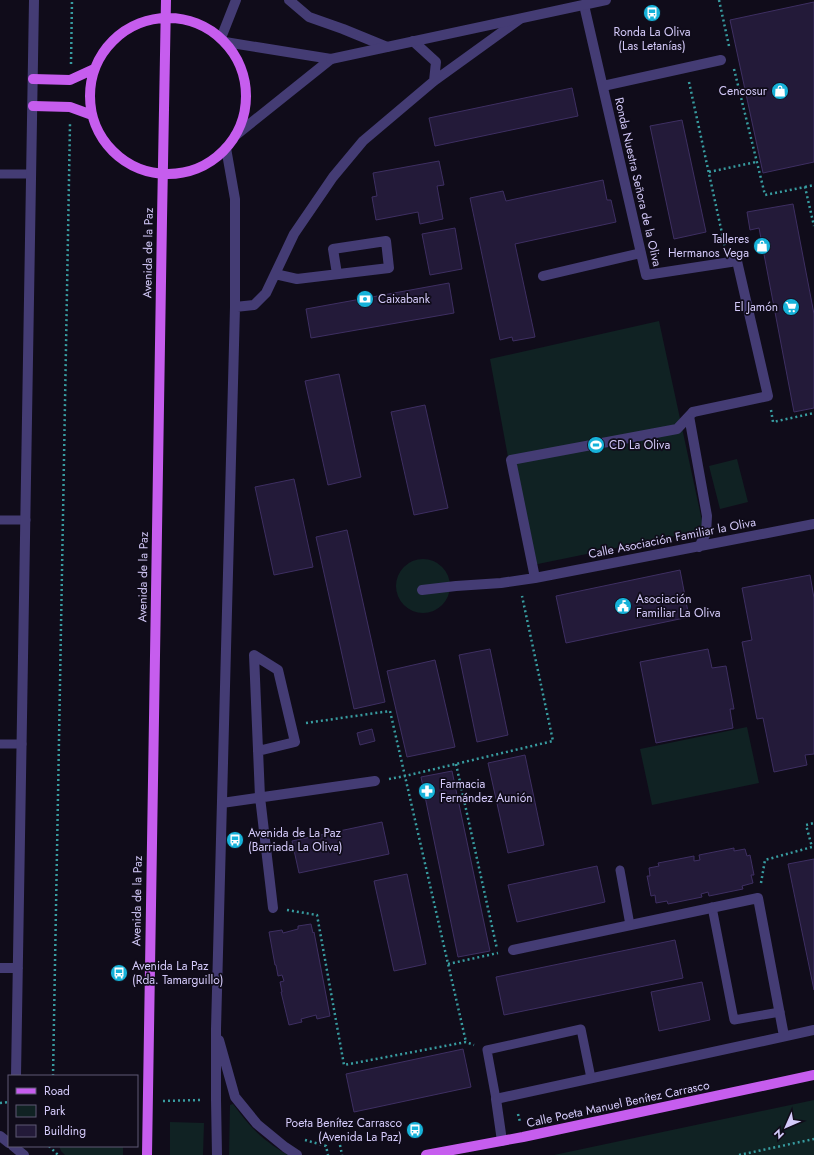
<svg xmlns="http://www.w3.org/2000/svg" width="814" height="1155" viewBox="0 0 814 1155" font-family="Jost,sans-serif">
	<rect width="100%" height="100%" fill="#100c1a"/>
	<path fill="#102223" d="M659,321L704,530L528,566L490,359Z
		M737,459L748,502L720,509L709,466Z
		M396 586a27 27 0 1 1 54 0a27 27 0 1 1-54 0Z
		M747,727L759,783L652,805L640,749Z
		M814,1100V1155H554Z
		M233,1104C250,1127 262,1140 288,1155H229L230,1105Z
		M170,1122L204,1123L203,1155H170Z
		M59,1146H123V1155H65L61,1151Z"/>
	<path fill="#231a39" stroke="#3e2f62" d="M814,2V162L763,173L730,20Z
		M572,88L578,116L435,146L429,118Z
		M682,120L706,232L674,239L650,126Z
		M439,161L444,185L437,186L443,219L420,224L418,212L376,220L372,197L377,196L373,173Z
		M603,180L607,200H611L616,222L515,244L535,337L513,341L512,337L500,340L470,198L503,191L506,201Z
		M793,204L814,314V408L794,412L759,228L750,230L747,212Z
		M455,228L462,269L430,275L422,234Z
		M449,283L454,313L311,338L306,309Z
		M339,374L361,477L328,485L305,381Z
		M425,405L448,508L414,515L391,412Z
		M294,479L313,567L274,575L255,487Z
		M347,530L385,702L354,709L316,537Z
		M680,570L689,617L566,643L556,596Z
		M810,575L814,598V754L805,755L807,765L774,772L763,718L757,719L742,642L752,640L742,588Z
		M490,649L508,735L477,742L459,655Z
		M708,649L712,668L726,666L734,709H730L733,728L656,743L640,662Z
		M435,660L455,747L407,757L387,671Z
		M372,729L375,741L360,745L357,733Z
		M525,755L544,845L508,853L488,763Z
		M452,771L490,951L458,957L421,777Z
		M382,822L389,854L299,873L292,841Z
		M734,848V851L745,849L747,856L750,855L754,875H751L753,883L742,886L743,889L709,896L708,892L701,894L702,897L668,904L667,901L656,903L655,895L651,896L647,876H650L649,868L659,866L658,863L694,856V861L700,860L699,855Z
		M814,859V990L788,864Z
		M597,866L605,902L517,922L508,885Z
		M407,874L426,964L394,971L374,881Z
		M311,924L313,933L314,932L330,1016L317,1019L316,1015L301,1019L302,1022L289,1025L281,992H282L280,982L284,981L282,975L278,976L276,965H275L269,932L282,930L283,933L298,929V926Z
		M675,940L683,978L504,1015L496,977Z
		M702,982L710,1020L659,1031L651,992Z
		M463,1049L471,1087L354,1112L346,1074Z"/>
	<g fill="none" stroke-linecap="round" stroke-linejoin="round">
		<path stroke="#389ca0" stroke-width="2.5" stroke-dasharray="2 3" stroke-linecap="butt" d="M719,0L729,46
			M71,64L72,0
			M734,69L765,195L805,187L814,226
			M689,82L725,247
			M709,172L756,162
			M805,187L814,185
			M771,410L773,422L814,413
			M306,723L390,711L466,1042
			M456,764L497,949
			M389,779L405,776L553,741L522,596
			M761,883L765,860L812,847L806,825L814,823
			M287,910L317,915L344,1065L466,1042L474,1045
			M448,964L498,953
			M53,1076L70,123
			M163,1101L200,1100
			M0,1103L9,1102
			M518,1114L520,1122
			M305,1140L326,1146L328,1155
			M340,1145L342,1155
			M49,1146L58,1155
			M739,1155L814,1139"/>
		<path stroke="#443c74" stroke-width="9" d="M0,174H31
			M0,520H26
			M0,744H22
			M620,870L630,925
			M712,907L734,1020L780,1012
			M496,1099L487,1050L581,1029L591,1078"/>
		<path stroke="#443c74" stroke-width="10" d="M689,416L707,516L706,533L699,547
			M535,578L511,460L677,429L693,412
			M422,590L456,586L501,583L535,578L814,524"/>
		<path stroke="#443c74" stroke-width="10" d="M289,0L309,17L343,29L387,47
			M584,5L646,275L737,261L768,396L693,412
			M221,38L236,0
			M413,41L436,62L434,81
			M225,42L331,59
			M603,86L721,60
			M236,135L331,59
			M275,274L297,279L389,268L386,241L333,249L337,274
			M543,276L641,253
			M235,307L254,305L266,293L294,234L333,177L363,141L434,81L520,19
			M258,751L295,742L278,670L254,655L260,797L273,908
			M222,803L375,781
			M513,950L758,898L784,1036
			M0,968H18
			M219,1040L235,1097L257,1124L285,1147L297,1155
			M16,1076L34,0
			M0,1136L9,1143
			M502,1141L496,1099L814,1030
			M13,1146L24,1155
			M217,1155L216,1099V1029L235,307V199L226,148"/>
		<path stroke="#443c74" stroke-width="10" d="M331,59L606,0"/>
		<path stroke="#c65dee" stroke-width="10" d="M90 96a78 78 0 1 1 156 0a78 78 0 1 1-156 0Z
			M33,79L70,80L94,69
			M33,106L70,107L92,115
			M147,1155L162,219L166,0
			M426,1155L523,1137L814,1075"/>
	</g>
	<defs>
		<g id="bus-disc" transform="scale(0.9)"><circle r="9.5" fill="#16b2d9" stroke="#100c1a"/><path d="M-5-6H5V4H4V6H2V4H-2V6H-4V4H-5ZM-3.5-4V0h7V-4ZM-3.5 1.2v1.5H-2V1.2ZM2 1.2v1.5H3.5V1.2Z" fill="#fff"/></g>
		<g id="shop-disc" transform="scale(0.9)"><circle r="9.5" fill="#16b2d9" stroke="#100c1a"/><path d="M-5-2.5h2.3a2.7 3.5 0 0 1 5.4 0H5L5.5 6h-11ZM-1.5-2.5h3a1.5 2.3 0 0 0-3 0Z" fill="#fff"/></g>
		<g id="bank-disc" transform="scale(0.9)"><circle r="9.5" fill="#16b2d9" stroke="#100c1a"/><path d="M-6-4H6V4H-6ZM0-2.3a2.3 2.3 0 1 0 0 4.6a2.3 2.3 0 1 0 0-4.6Z" fill="#fff"/></g>
		<g id="supermarket-disc" transform="scale(0.9)"><circle r="9.5" fill="#16b2d9" stroke="#100c1a"/><path d="M-6-5.5h2.5l.6 2H6L4.5 2H-2.5L-4.4-4H-6ZM-1.5 3.2a1.3 1.3 0 1 0 .1 0ZM3 3.2a1.3 1.3 0 1 0 .1 0Z" fill="#fff"/></g>
		<g id="stadium-disc" transform="scale(0.9)"><circle r="9.5" fill="#16b2d9" stroke="#100c1a"/><path d="M0-5a6.5 5 0 1 0 0 10a6.5 5 0 1 0 0-10ZM-3.5-1.8h7v3.6h-7Z" fill="#fff"/></g>
		<g id="civic-disc" transform="scale(0.9)"><circle r="9.5" fill="#16b2d9" stroke="#100c1a"/><path d="M-.6-6.5H3V-4.5H.6V-3L4-1V1h2V6H-6V1h2V-1L-.6-3ZM-1.2 2.5V6h2.4V2.5Z" fill="#fff"/></g>
		<g id="pharmacy-disc" transform="scale(0.9)"><circle r="9.5" fill="#16b2d9" stroke="#100c1a"/><path d="M-2-6h4v4h4v4h-4v4h-4v-4h-4v-4h4Z" fill="#fff"/></g>
	</defs>
	<g fill-rule="evenodd">
		<use href="#bus-disc" x="652" y="13"/>
		<use href="#shop-disc" x="780" y="91"/>
		<use href="#shop-disc" x="762" y="246"/>
		<use href="#bank-disc" x="365" y="299"/>
		<use href="#supermarket-disc" x="791" y="307"/>
		<use href="#stadium-disc" x="596" y="445"/>
		<use href="#civic-disc" x="623" y="606"/>
		<use href="#pharmacy-disc" x="427" y="791"/>
		<use href="#bus-disc" x="235" y="840"/>
		<use href="#bus-disc" x="119" y="973"/>
		<use href="#bus-disc" x="415" y="1130"/>
	</g>
	<g text-anchor="middle" stroke-width="3.5" stroke-linejoin="round" paint-order="stroke">
		<g font-size="12" fill="#d4cafa" stroke="#100c1a" text-anchor="start">
			<text x="652" y="36" text-anchor="middle">Ronda La Oliva<tspan x="652" dy="14">(Las Letanías)</tspan></text>
			<text x="767" y="95" text-anchor="end">Cencosur</text>
			<text x="749" y="243" text-anchor="end">Talleres<tspan x="749" dy="14">Hermanos Vega</tspan></text>
			<text x="378" y="303">Caixabank</text>
			<text x="778" y="311" text-anchor="end">El Jamón</text>
			<text x="609" y="449">CD La Oliva</text>
			<text x="636" y="603">Asociación<tspan x="636" dy="14">Familiar La Oliva</tspan></text>
			<text x="440" y="788">Farmacia<tspan x="440" dy="14">Fernández Aunión</tspan></text>
			<text x="248" y="837">Avenida de La Paz<tspan x="248" dy="14">(Barriada La Oliva)</tspan></text>
			<text x="132" y="970">Avenida La Paz<tspan x="132" dy="14">(Rda. Tamarguillo)</tspan></text>
			<text x="402" y="1127" text-anchor="end">Poeta Benítez Carrasco<tspan x="402" dy="14">(Avenida La Paz)</tspan></text>
		</g>
		<g font-size="12" fill="#d4cafa" stroke="#100c1a">
			<text transform="translate(638 182) rotate(77)" y="4">Ronda Nuestra Señora de la Oliva</text>
			<text transform="translate(148 253) rotate(-89)" y="4">Avenida de la Paz</text>
			<text transform="translate(672 538) rotate(-11)" y="4">Calle Asociación Familiar la Oliva</text>
			<text transform="translate(143 577) rotate(-89)" y="4">Avenida de la Paz</text>
			<text transform="translate(137 901) rotate(-89)" y="4">Avenida de la Paz</text>
			<text transform="translate(618 1104) rotate(-12)" y="4">Calle Poeta Manuel Benítez Carrasco</text>
		</g>
	</g>
	<rect x="8" y="1075" width="130" height="72" fill="#100c1a" stroke="#5e5874"/>
	<rect x="16" y="1088" width="20" height="6" fill="#c65dee" stroke="#5e5874"/>
	<text x="44" y="1095" font-size="12" fill="#d4cafa">Road</text>
	<rect x="16" y="1105" width="20" height="12" fill="#102223" stroke="#5e5874"/>
	<text x="44" y="1115" font-size="12" fill="#d4cafa">Park</text>
	<rect x="16" y="1125" width="20" height="12" fill="#231a39" stroke="#5e5874"/>
	<text x="44" y="1135" font-size="12" fill="#d4cafa">Building</text>
	<g transform="translate(786 1127) rotate(225)" stroke="#100c1a" stroke-width="3" paint-order="stroke">
	<path d="M0-3L7 15L0 10L-7 15Z" fill="#d4cafa"/>
	<text y="-6" font-size="11" font-weight="bold" text-anchor="middle" fill="#d4cafa">N</text>
	</g>
</svg>
